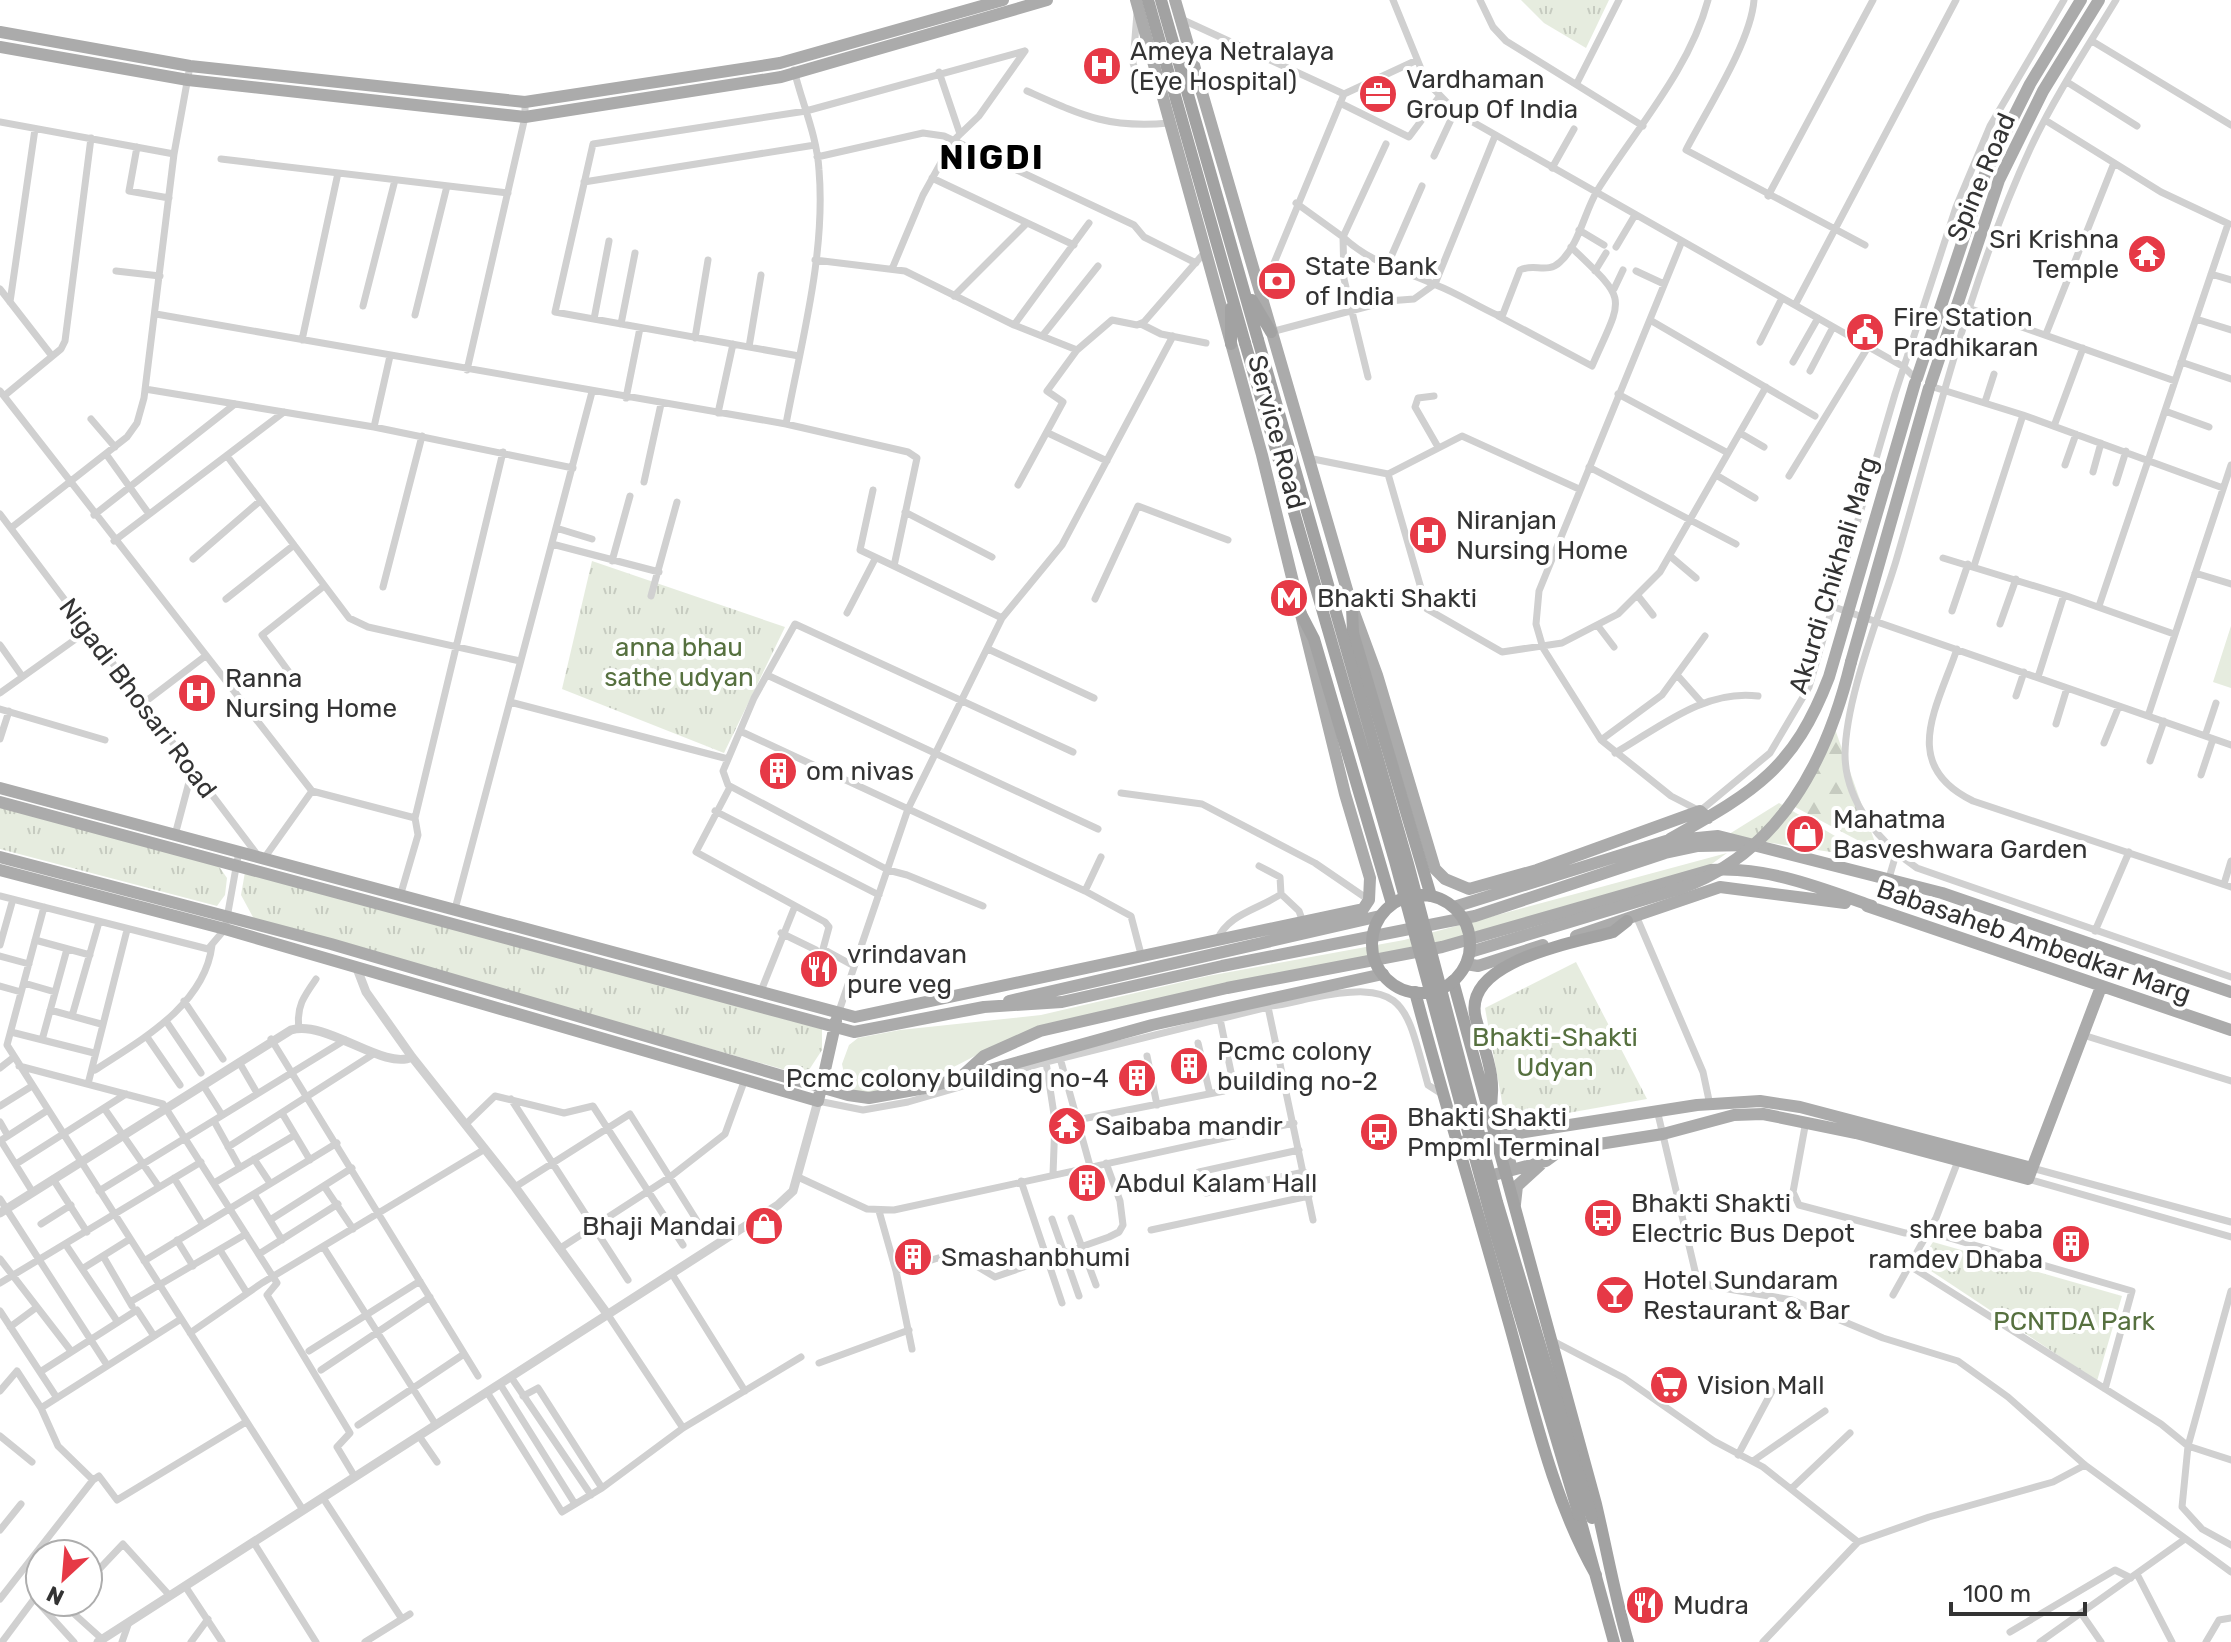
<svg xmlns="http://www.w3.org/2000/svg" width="2231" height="1642" viewBox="0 0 2231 1642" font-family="Rubik,sans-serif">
	<defs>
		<pattern id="grass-tufts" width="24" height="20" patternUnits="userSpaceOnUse" patternTransform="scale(2)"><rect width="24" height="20" fill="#e6ecdf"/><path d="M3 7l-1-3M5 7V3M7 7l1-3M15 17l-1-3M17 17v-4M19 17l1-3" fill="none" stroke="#c6cbc0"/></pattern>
		<pattern id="forest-firs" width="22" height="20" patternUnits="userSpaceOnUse" patternTransform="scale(2)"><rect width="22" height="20" fill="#e6ecdf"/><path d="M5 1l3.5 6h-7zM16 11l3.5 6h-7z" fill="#c6cbc0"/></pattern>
	</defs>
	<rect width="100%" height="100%" fill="#fff"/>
	<path fill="url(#grass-tufts)" d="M1521,0H1609L1586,48L1544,23Z
		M592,561L785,627L724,753L562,689Z
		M1779,803L1869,856L1870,858L1726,836Z
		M0,807L218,865L227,878L225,895L217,906L0,849Z
		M245,872L822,1029V1050L807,1073L789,1071L254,919L241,895Z
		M1576,962L1647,1099L1506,1124L1485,1008Z
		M1933,1242L2122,1296L2097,1381L1919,1263Z"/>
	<path fill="url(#forest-firs)" d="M1835,729L1878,851L1795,807Z"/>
	<path fill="#e6ecdf" d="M2231,626V688L2213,682Z
		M1727,853L1702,871L1455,942L995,1045C956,1066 901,1099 854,1092L846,1083L842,1064L849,1045L858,1038L900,1030L1041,1015L1208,976L1404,940Z"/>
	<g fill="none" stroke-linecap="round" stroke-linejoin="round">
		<path stroke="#d0d0d0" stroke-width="7" d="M1393,0L1426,81L1457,113L1904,367L1916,379
			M1480,0L1493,27L1506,41L1643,126
			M1754,0C1751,42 1706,111 1686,150L1865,245
			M2116,0C2087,48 2055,96 2031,147C1970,278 1937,422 1896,561C1879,617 1846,697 1845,754C1845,801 1880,844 1917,868L2231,977
			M1137,13L1133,63L1139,81L1159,86
			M1181,19L1344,94L1415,61
			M2092,41L2231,125
			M939,72L960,134
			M2067,82L2137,126
			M1577,83L1619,0
			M1027,91C1081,115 1109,129 1169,123
			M1340,103L1409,137L1439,97
			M2045,120L2161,192L2229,224
			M0,122L174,154
			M1386,144L1343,237C1370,263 1403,270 1436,285C1457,293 1477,306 1497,315L1503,314L1520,270C1533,263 1548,274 1560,262C1579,245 1584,213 1597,191C1635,130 1689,71 1708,0
			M137,147L129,191L169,198
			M1434,156L1455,111
			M817,157L923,133L944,136L1134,225L1144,237L1196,263
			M221,159L508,193
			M1552,168L1574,129
			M932,178L1074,245
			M584,182L815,145
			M1768,196L1873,0
			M1296,203L1343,237L1344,279L1368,377
			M1579,230L1604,245
			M1682,241L1539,591L1536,624L1543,648L1601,740L1671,796L1700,811L1770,753L1809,687L1895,394L1956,207L1990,126L2064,0
			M1616,247L1635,215
			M815,260L905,271L1014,325L1077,350
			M1387,266L1422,186
			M892,269L923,195L953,141L979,116L1025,51
			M116,271L160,276
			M1595,271L1606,253
			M1636,271L1664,284
			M2211,274L2231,280
			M0,289L52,356
			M1614,289L1623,270
			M1262,292L1344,94
			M954,296L1027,223
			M10,302L35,129
			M1795,305L1956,0
			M363,306L395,180
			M1971,309L2175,381
			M156,314L786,424L908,452L917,458L894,566L1002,618
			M415,315L447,186
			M1498,316L1592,366C1624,293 1629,303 1571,247
			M594,319L609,241
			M2196,319L2231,330
			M1650,320L1815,416
			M621,324L635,253
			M1141,324L1161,334L1206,343
			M1014,325L1089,223
			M1271,332L1388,301L1414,299L1435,284L1495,136
			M2046,334L2114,163
			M1043,335L1098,266
			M695,338L708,260
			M302,340L338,173
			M1760,342L1782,298
			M749,347L761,275
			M799,356L555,312L593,144L806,111L1025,51
			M1793,362L1818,318
			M2181,362L2231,379
			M467,370L525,117V102
			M1810,371L1833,327
			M1930,386L2023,415L2223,488
			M145,389L374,427L573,468
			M0,391L312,791L415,818
			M1618,394L1728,453
			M4,396L61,349L65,341L91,138
			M1434,396L1418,398L1415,407L1438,447
			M626,398L640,328
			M1985,402L1994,374
			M2165,411L2209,427
			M718,413L733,344
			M91,419L115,447
			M786,424C801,343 826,254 819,170C817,136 802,103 794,70
			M2054,426L2083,348
			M374,427L390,356
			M1048,433L1107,461
			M1740,433L1764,447
			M106,454L149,514
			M227,456L349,618L368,627L520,661
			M1308,458L1388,474L1462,436L1579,489
			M2065,465L2076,434
			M1589,467L1736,544
			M2093,472L2101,443
			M1388,474L1427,609L1502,652L1562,643L1618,614L1660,572L1766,387
			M1716,475L1755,498
			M1789,476L1868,347
			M644,482L661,404
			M2116,483L2126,451
			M1018,485L1063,402L1047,391L1077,350L1112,320L1137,325L1144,322L1205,252
			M873,490L860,550L894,566
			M905,512L992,557
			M0,514L259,857
			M94,515L235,404
			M11,528L127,437L137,423L144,398L174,154L190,66
			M556,528L592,539
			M114,541L284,412
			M552,544L659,572
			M1670,556L1696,578
			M1943,558L2064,595L2174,634
			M193,559L260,501
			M612,561L630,496
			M1974,566L2023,415
			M2195,573L2231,584
			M383,587L422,436
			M651,596L677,502
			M1638,596L1653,615
			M226,599L294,545
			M1095,599L1138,506L1228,540
			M2099,606L2228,224
			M1834,607L2231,745
			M1952,611L1968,564
			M847,613L875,559
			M2000,624L2016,579
			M1598,626L1614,647
			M0,645L22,676
			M988,649L1094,698
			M1957,649C1937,708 1899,765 1973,801L2231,887
			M289,672L262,635L324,586
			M767,675L1098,829
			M1678,676L1702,703
			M2038,677L2064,595
			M0,693L87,631
			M2016,696L2024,672
			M510,702L728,759
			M141,705L204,657
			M0,709L105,740
			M2148,716L2231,465
			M2056,724L2067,688
			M740,731L1085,891
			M2205,736L2216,703
			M0,739L9,711
			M1601,740L1662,695L1705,636
			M2104,743L2119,706
			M1615,753C1659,728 1704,689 1758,696
			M2150,761L2164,721
			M2201,775L2213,739
			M730,787L696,852L825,922L829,927L823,949L854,966
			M1121,793L1202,804L1315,863L1369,900
			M715,811L879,895
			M175,835L192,771
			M265,857L312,791
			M1101,857L1085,891L1131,916L1142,958
			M1889,878L1896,854
			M2224,884L2231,861
			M401,893L418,835L415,818L503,452
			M1281,894L1299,911L1303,922
			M0,896L208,949L225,929L239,851
			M983,906L907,875L888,870L728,785L723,771L754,698L795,624L1073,752
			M44,907L7,1045L303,1510
			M455,909L592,392
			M1637,918L1703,1072L1710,1105
			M2095,931L2129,852
			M781,933L816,950
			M35,940L90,955
			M1217,940C1229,913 1258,910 1281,894L1280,877L1259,866
			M0,945L13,899
			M0,956L29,964
			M24,983L55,992
			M0,986L21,992
			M761,991L795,906
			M184,1001L223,1059
			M1263,1006C1279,1007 1295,1001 1311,998C1407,979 1405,1003 1428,1085L1442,1094
			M50,1010L101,1024
			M838,1014L908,809L1002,618L1062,545L1173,336
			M72,1016L99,922
			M166,1021L201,1073
			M299,1028C296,1007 304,996 316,979
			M11,1032L94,1053
			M2083,1035L2231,1081
			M147,1037L180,1085
			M271,1039L478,1376
			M42,1040L67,949
			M1198,1043L1210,1094
			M1147,1056L1157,1105
			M1060,1058L1090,1166
			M239,1062L257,1093
			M1046,1062L1055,1121L1053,1174
			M19,1066L163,1104L277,1283L267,1295L350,1433L337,1447L355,1477
			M0,1068L14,1057
			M95,1070C141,1040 205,1005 212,945
			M88,1084L127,930
			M203,1085L222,1115
			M511,1099L628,1280
			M818,1101L863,1110L908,1102L1046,1062L1268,1007L1313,1220
			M0,1106L32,1086
			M104,1108L159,1187
			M282,1113L310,1160
			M1658,1114L1696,1275L1711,1286L1792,1300L1883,1338L1958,1361L2008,1397L2085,1465L2231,1572
			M1077,1120L1224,1091L1232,1077L1220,1019
			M214,1121L240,1168
			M1806,1121L1793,1192L1799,1205L1905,1233L1929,1232L2132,1291L2105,1389
			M0,1122L8,1136
			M466,1124L495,1096L564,1113L593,1106L683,1245
			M0,1141L48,1110
			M1,1141L32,1191
			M228,1147L375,1053
			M254,1159L270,1183
			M16,1164L126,1094
			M2032,1168L2231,1222
			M1199,1172L1299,1150
			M798,1177L867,1209L894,1210L1294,1123
			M174,1178L203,1225
			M53,1179L87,1232
			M2028,1179L2231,1237
			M1021,1181L1062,1303
			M214,1183L295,1135
			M324,1186L353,1229
			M515,1187L630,1114L704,1232
			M99,1191L345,1040
			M1206,1193L1304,1172
			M254,1194L282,1240
			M0,1199L107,1365
			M879,1211L896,1271
			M1071,1218L1096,1285
			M1052,1219L1079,1296
			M270,1220L352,1168
			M41,1224L71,1205
			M1151,1230L1309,1196
			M177,1240L193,1266
			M66,1245L117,1321
			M324,1248L436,1425
			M559,1249L670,1177L725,1134L745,1079
			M220,1250L247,1293
			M259,1254L338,1204
			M103,1256L132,1306
			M0,1259L71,1351
			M144,1261L337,1143
			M1910,1266L2161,1424L2188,1446L2231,1460
			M82,1269L130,1239
			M672,1274L745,1391
			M0,1283L201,1162
			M2231,1291L2188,1446L2182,1507L2202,1529L2231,1545
			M1893,1295L1936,1218L1958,1161
			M130,1302L246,1234
			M0,1311L57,1398
			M608,1315L683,1428
			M10,1327L37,1307
			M190,1333L262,1283L485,1149
			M1551,1340L1624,1378L1714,1441L1763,1467L1858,1542
			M912,1349L896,1271L951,1254L958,1255L995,1277L1109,1237L1119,1232L1123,1225L1120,1201L1106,1163
			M309,1351L420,1281
			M819,1363L909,1330
			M321,1370L430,1297
			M40,1372L137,1310L154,1336
			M511,1377L591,1495
			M500,1384L575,1504
			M0,1391L17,1371L41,1408L58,1446L93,1480L99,1476L117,1500L246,1422
			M487,1392L562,1512L602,1488L683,1428L801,1357
			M523,1396L538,1388L602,1488
			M41,1408L181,1319
			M358,1425L464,1354
			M0,1436L32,1462
			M419,1436L437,1462
			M1738,1455L1772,1391
			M1753,1461L1825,1411
			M1792,1488L1850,1433
			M323,1498L402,1619
			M0,1530L21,1504
			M254,1543L316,1642
			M2137,1574L2172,1642
			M88,1581L123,1544L170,1596
			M185,1586L222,1642
			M34,1598L74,1642
			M0,1599L93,1480
			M61,1602L102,1639
			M2081,1613L2101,1642
			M2010,1632L2115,1570L2131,1578
			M2,1642L40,1591
			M122,1642L129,1622
			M191,1642L208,1619
			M365,1642L410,1614
			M1763,1642L1858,1542L1929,1517L2053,1482L2085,1465
			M2040,1642L2185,1539
			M2206,1642L2219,1620L2231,1618"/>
		<path stroke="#d0d0d0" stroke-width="9" d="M356,966L366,992L412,1057L515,1187L608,1315
			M0,1213L291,1030C326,1019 384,1071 412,1057
			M98,1642L778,1205L793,1191L818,1101"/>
		<path stroke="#ababab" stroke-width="12" d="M1175,0L1352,607L1377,675L1435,869L1445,879L1469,889L1537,870L1700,811L1708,818
			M0,32L190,66L525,102L780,63L1003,0
			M0,47L188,80L525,117L781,77L1047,0
			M1917,378L1985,174L2030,84L2081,0
			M1931,383L1999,180L2043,91L2099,0
			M1851,662L1929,388
			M0,788L855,1017L1363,909L1369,900L1370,878L1345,794L1262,455L1136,0
			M0,802L854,1032L984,1007L1062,1002L1222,966L1475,916L1665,853L1698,846L1752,845
			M1670,839C1753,792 1793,771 1829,677L1915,383
			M0,857L331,944L848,1095L869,1098L925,1088L1152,1025L1383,974
			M0,870L225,929L818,1101L836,1021
			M1867,906L2231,1030
			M1454,907L1666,841L1718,836L1942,893L2231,992
			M1576,936L1720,887L1845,903
			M1466,964L1478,966L1543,945
			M1009,1001L1380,916
			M962,1076L984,1056L1040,1031L1227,988L1442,947L1711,870C1766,866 1821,888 1872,906
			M1503,1135L1512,1170
			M1455,1143L1697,1105L1760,1101L1800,1107L2032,1168
			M1482,1178L1546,1161L1561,1150L1663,1134L1734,1115L1763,1114L1856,1133L2028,1179L2101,987
			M1515,1204L1517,1186L1540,1165"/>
		<path stroke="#a2a2a2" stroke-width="12" d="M1148,0L1245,343
			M1161,0L1258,340
			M1252,300L1271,332
			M1231,344V308
			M1352,607L1353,633L1431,896
			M1301,614L1314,639L1392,904
			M1453,981L1596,1504C1607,1551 1615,1596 1628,1642
			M1415,992C1444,1101 1477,1208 1507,1316C1532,1403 1551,1496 1596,1575
			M1489,1116C1498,1079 1486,1055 1476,1019C1460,961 1574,943 1613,932L1627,921
			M1579,1515L1614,1642"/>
		<path stroke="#ababab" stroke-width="12" d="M1470,952L1679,889C1780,853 1827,761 1851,662"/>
		<path stroke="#a2a2a2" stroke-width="12" d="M1258,340L1408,864L1497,1202L1592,1518
			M1245,343L1395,861L1494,1228L1579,1515
			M1372 944a49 49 0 1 1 98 0a49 49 0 1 1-98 0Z"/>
	</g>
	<defs>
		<g id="hospital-disc" transform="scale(2)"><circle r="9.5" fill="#e63946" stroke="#fff"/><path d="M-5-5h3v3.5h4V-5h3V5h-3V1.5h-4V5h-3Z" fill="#fff"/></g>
		<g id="office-disc" transform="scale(2)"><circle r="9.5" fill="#e63946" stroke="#fff"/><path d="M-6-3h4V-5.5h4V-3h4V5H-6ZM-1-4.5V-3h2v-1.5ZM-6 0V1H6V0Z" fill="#fff"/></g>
		<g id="temple-disc" transform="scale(2)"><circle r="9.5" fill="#e63946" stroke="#fff"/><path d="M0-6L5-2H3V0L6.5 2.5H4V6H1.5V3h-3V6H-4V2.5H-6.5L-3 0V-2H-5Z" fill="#fff"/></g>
		<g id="bank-disc" transform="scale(2)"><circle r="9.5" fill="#e63946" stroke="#fff"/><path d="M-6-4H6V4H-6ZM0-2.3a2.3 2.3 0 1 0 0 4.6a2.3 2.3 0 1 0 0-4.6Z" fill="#fff"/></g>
		<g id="civic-disc" transform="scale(2)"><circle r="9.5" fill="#e63946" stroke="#fff"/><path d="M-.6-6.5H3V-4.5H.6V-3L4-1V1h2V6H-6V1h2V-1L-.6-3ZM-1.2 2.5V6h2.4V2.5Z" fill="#fff"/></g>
		<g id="metro-disc" transform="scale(2)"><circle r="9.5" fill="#e63946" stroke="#fff"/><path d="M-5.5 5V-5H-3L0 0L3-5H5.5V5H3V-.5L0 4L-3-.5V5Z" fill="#fff"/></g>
		<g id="building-disc" transform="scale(2)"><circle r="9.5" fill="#e63946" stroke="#fff"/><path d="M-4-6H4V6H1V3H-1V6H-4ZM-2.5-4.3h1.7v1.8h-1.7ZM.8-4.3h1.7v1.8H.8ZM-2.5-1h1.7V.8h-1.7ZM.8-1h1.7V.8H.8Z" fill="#fff"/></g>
		<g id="shop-disc" transform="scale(2)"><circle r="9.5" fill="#e63946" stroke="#fff"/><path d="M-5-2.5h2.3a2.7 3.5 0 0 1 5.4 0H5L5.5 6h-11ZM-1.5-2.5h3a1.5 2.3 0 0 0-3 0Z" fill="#fff"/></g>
		<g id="restaurant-disc" transform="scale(2)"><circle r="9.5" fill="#e63946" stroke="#fff"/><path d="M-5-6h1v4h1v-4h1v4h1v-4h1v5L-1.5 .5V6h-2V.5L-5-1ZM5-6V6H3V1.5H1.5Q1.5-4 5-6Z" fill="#fff"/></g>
		<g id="bus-disc" transform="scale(2)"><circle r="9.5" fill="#e63946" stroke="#fff"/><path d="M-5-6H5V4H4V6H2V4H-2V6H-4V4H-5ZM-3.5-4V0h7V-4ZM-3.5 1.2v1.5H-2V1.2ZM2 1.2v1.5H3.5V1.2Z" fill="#fff"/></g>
		<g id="bar-disc" transform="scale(2)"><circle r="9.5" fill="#e63946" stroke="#fff"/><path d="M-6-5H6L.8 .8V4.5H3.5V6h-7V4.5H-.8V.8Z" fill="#fff"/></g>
		<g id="supermarket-disc" transform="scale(2)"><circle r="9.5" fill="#e63946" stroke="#fff"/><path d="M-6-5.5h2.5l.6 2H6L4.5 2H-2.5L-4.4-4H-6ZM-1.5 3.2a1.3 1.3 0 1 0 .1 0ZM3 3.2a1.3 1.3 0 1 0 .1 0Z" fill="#fff"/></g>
	</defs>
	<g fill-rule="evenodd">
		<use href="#hospital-disc" x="1102" y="66"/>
		<use href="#office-disc" x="1378" y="94"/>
		<use href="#temple-disc" x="2147" y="254"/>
		<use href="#bank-disc" x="1277" y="281"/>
		<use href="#civic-disc" x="1865" y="332"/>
		<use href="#hospital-disc" x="1428" y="535"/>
		<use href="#metro-disc" x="1289" y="598"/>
		<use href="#hospital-disc" x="197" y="693"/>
		<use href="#building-disc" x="778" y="771"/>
		<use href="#shop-disc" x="1805" y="834"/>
		<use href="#restaurant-disc" x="819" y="969"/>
		<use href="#building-disc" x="1189" y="1066"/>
		<use href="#building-disc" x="1137" y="1078"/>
		<use href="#temple-disc" x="1067" y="1126"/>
		<use href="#bus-disc" x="1379" y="1132"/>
		<use href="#building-disc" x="1087" y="1183"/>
		<use href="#bus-disc" x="1603" y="1218"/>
		<use href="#shop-disc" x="764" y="1226"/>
		<use href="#building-disc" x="2071" y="1244"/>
		<use href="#building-disc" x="913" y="1257"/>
		<use href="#bar-disc" x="1615" y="1295"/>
		<use href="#supermarket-disc" x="1669" y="1385"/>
		<use href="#restaurant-disc" x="1645" y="1605"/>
	</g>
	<g text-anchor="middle" stroke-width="8" stroke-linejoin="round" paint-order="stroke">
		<g font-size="26" fill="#333" stroke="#fff" text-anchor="start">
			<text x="1130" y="60">Ameya Netralaya<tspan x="1130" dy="30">(Eye Hospital)</tspan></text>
			<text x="1406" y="88">Vardhaman<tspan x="1406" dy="30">Group Of India</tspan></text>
			<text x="2119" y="248" text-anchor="end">Sri Krishna<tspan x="2119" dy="30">Temple</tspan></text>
			<text x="1305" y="275">State Bank<tspan x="1305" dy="30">of India</tspan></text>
			<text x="1893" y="326">Fire Station<tspan x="1893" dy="30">Pradhikaran</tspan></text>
			<text x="1456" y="529">Niranjan<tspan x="1456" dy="30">Nursing Home</tspan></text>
			<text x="1317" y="607">Bhakti Shakti</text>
			<text x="225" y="687">Ranna<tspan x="225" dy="30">Nursing Home</tspan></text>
			<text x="806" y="780">om nivas</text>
			<text x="1833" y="828">Mahatma<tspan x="1833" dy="30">Basveshwara Garden</tspan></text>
			<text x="847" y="963">vrindavan<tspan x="847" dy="30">pure veg</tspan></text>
			<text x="1217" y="1060">Pcmc colony<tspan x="1217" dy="30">building no-2</tspan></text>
			<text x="1109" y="1087" text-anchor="end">Pcmc colony building no-4</text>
			<text x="1407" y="1126">Bhakti Shakti<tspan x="1407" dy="30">Pmpml Terminal</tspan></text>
			<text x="1095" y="1135">Saibaba mandir</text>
			<text x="1115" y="1192">Abdul Kalam Hall</text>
			<text x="1631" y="1212">Bhakti Shakti<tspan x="1631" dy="30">Electric Bus Depot</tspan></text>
			<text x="736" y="1235" text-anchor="end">Bhaji Mandai</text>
			<text x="2043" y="1238" text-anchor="end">shree baba<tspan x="2043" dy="30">ramdev Dhaba</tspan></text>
			<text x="941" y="1266">Smashanbhumi</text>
			<text x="1643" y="1289">Hotel Sundaram<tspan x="1643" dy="30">Restaurant &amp; Bar</tspan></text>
			<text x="1697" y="1394">Vision Mall</text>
			<text x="1673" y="1614">Mudra</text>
		</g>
		<g font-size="26" fill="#333" stroke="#fff">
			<text transform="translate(1981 177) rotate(-67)" y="9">Spine Road</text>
			<text transform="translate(1277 432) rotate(75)" y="9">Service Road</text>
			<text transform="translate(1833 575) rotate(-73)" y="9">Akurdi Chikhali Marg</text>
			<text transform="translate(138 698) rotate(53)" y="9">Nigadi Bhosari Road</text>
			<text transform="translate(2034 941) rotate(19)" y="9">Babasaheb Ambedkar Marg</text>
		</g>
		<g font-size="26" fill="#56703f" stroke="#fff">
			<text x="679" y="656">anna bhau<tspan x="679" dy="30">sathe udyan</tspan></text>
			<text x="1555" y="1046">Bhakti-Shakti<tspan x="1555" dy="30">Udyan</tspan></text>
			<text x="2074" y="1330">PCNTDA Park</text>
		</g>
		<g font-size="34" font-weight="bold" letter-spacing="2" fill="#000" stroke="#fff">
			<text x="992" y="169">NIGDI</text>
		</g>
	</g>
	<g transform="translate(64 1578) rotate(206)"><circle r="38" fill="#ffffff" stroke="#adadad" stroke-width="2"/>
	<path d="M0-6L14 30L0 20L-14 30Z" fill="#e63946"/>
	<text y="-12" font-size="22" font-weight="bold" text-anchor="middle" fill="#333333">N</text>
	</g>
	<path d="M1951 1602v12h134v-12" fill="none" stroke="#333333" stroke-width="4"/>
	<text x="1963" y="1602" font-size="24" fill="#333333" stroke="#ffffff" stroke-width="6" paint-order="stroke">100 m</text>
</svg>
